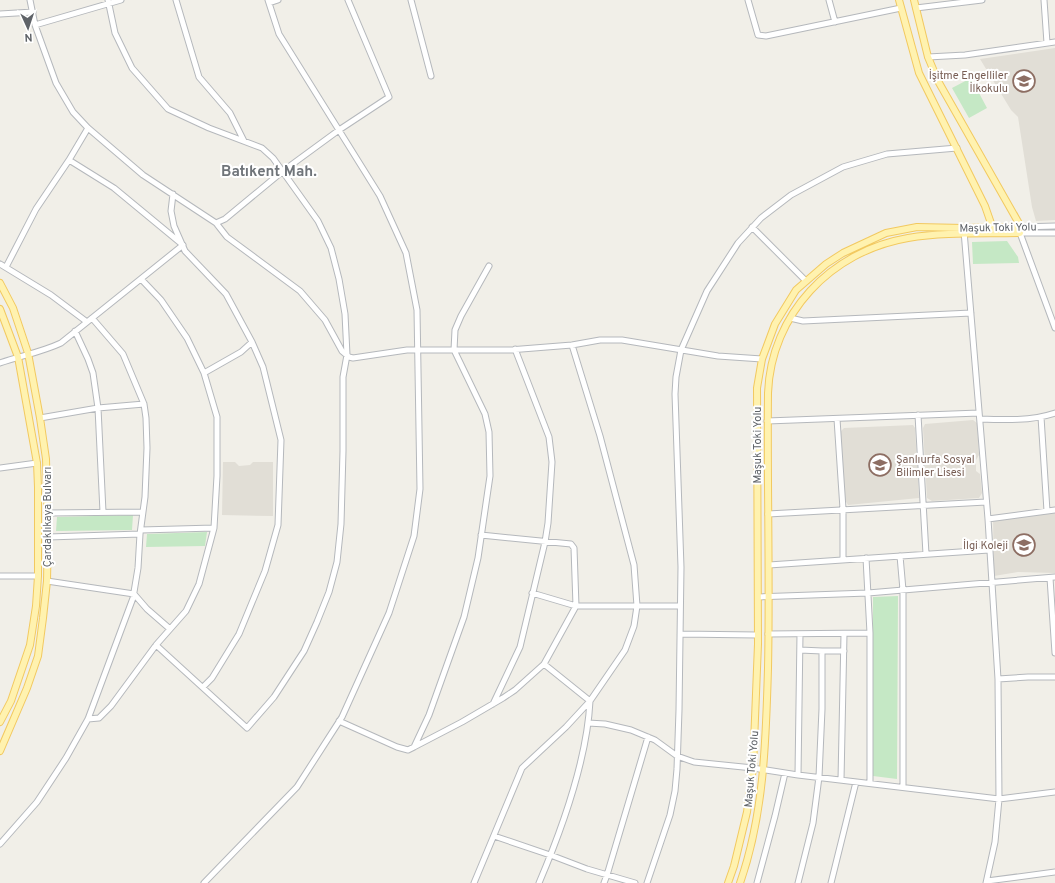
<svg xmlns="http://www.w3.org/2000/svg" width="1055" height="883" viewBox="0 0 1055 883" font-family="Overpass,sans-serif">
	<rect width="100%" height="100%" fill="#f1efe8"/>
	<path fill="#e1ded6" d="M1055,48V220L1036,221L1032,207L1018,117L1011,110L980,59Z
		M973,420L977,423L979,455L976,460V471L980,474L982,493L979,498L932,501L927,498L923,428L925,424Z
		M913,425L915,428L919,498L848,505L845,500L840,432L844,428Z
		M223,462H235L239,466L250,465L253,462H273V516L222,515Z
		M1055,513V573L1018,572L994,576L993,519Z"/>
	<path fill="#c5e8c5" d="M971,78L987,108L969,118L952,88Z
		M1007,241L1018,257L1019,263L973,264L972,242Z
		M133,515L132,530L56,531L57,517Z
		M207,532L205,546L146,547L147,534Z
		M898,596L897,779L873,776V597Z"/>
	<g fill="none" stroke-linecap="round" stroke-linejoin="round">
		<g stroke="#b5b8bc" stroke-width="7">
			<path id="minor" d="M30,0L35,25L56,83L73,112L88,128L143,175L216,223L227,237L300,291L325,320L342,351L349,357L353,358L407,350H509L572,345L600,340H622L718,356L762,359
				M108,0L115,33L132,68L168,109L209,128L262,148L273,158L318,221L331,248L339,279L345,314L347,355L343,377V451L341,524L337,562L329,592L317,622L304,651L274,697L247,728L156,645
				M176,0L199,77L230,113L244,141
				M411,0L431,76
				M748,0L758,35L766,36L901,8
				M829,0L835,22
				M1044,0L1047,43
				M269,3L278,0
				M916,8L982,0
				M0,14L33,12
				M35,25L121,0
				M928,57L965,55L1055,42
				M173,194L171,211L174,226L185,251L226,294L252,342L263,367L281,440L278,525L265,571L239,634L212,678L203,687
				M216,223L225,219L283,171L339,130L389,97L348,0
				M752,227L806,281
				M1021,227L1055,226
				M964,231L988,519L998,679L999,799L995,842L986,883
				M1055,233H1020L1055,328
				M0,264L51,295L87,322
				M6,267L36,209L69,160
				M790,318L803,321L971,313
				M75,331L88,359L93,373L98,408L103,512
				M0,363C20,356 42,352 61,343L183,245L114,188L69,160L88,128
				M204,373L241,352L252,342
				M918,415L926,554
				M1041,417L1047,511
				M40,418L98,408L144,404
				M837,419L843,509V560
				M980,419C1004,420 1031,421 1055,413
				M767,421L979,413
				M0,468L37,463
				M48,513L143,512
				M768,514L986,502
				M988,519L1055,510
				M141,530L214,528
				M48,537L140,534
				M900,556L903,590V787
				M866,558L870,633V783
				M769,565L989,550
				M0,576H38
				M1050,578L1055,653
				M47,581L134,594L147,609L170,629
				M532,593L576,606H680
				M758,597L868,593L1055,577
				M680,634L757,635
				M768,634L870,633
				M800,650L822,651
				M998,679L1028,677H1055
				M493,704L520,647L545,542L548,523L552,462L549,437L515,349
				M88,719L99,718L111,706L156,645L186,611L199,584L214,528L217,476V417L204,373L187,338L161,300L141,279
				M339,721L397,747L408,750L414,747L429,715L464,617L478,558L490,476L489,432L485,414L454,350L455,330L461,316L489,266
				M588,723L605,724L631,730L655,740L677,756L694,762L753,768L798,775L999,799L1055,792
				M414,747L462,722L503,698L515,690L544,664L576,606L574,548L571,544L481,535
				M798,775L800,634
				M841,780L844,634
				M494,836L553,856L587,869L635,883
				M0,844L37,802L66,758L88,719L133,598L138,568L140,534L145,497L147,448L146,418L144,404L123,354L92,318
				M987,881L1055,872
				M204,883L297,787L342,717L389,613L414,536L420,489L417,310L406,253L380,196L279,34L268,0
				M474,883L522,768L566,727L590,701L625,650L634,626L637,606L634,565L600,436L572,345
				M539,883C562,829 587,760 590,701L544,664
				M604,883L607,875L648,737
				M647,883L670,815L675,791L677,769L679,710L681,567L675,394L676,377L681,350L707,291L738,243L761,218L791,195L843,167L887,154L957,148
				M757,883L775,816L785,773
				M798,883L813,823L819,777L822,709V651H844
				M831,883L856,782"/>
		</g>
		<g stroke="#f2c960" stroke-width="8">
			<path id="major" d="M899,0L919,73L985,206L993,229
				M914,0L928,57L938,81L1021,227
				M0,283L13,308L28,353L40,418L46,459L48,528L47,581L43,618L38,656L27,688L0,751
				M0,309L18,357L37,463L38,487V576L36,606L30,645L11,701L0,722
				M728,883L734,866L747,812L753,768L758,644L757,388L762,359L775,324L796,290L826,264L843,253L886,233L917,227L964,228L1021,227
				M740,883C764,815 766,740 768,668C770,577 767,485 768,393C771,314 831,251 908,238C945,232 983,234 1020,233L1021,227"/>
		</g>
		<use href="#minor" stroke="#fff" stroke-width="5"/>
		<use href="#major" stroke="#fff2af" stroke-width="6"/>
	</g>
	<defs>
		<g id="school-ring" transform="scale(1.15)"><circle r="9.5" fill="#fff" stroke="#8d6e63" stroke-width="1.5"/><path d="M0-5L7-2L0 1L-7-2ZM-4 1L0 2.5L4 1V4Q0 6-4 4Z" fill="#8d6e63"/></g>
	</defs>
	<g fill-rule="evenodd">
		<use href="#school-ring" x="1024" y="81"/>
		<use href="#school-ring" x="880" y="465"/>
		<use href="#school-ring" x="1024" y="545"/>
	</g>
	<g text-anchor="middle" stroke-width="4" stroke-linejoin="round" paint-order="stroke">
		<g font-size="11" fill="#785e54" stroke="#fff" text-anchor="end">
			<text x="1008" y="79">İşitme Engelliler<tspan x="1008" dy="13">İlkokulu</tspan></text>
			<text x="896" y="463" text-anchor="start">Şanlıurfa Sosyal<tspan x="896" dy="13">Bilimler Lisesi</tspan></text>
			<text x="1008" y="549">İlgi Koleji</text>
		</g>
		<g font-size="11" fill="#5f6368" stroke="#fff">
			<text transform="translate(998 227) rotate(-1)" y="4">Maşuk Toki Yolu</text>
			<text transform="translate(757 445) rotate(-90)" y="4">Maşuk Toki Yolu</text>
			<text transform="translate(47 517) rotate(-90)" y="4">Çardaklıkaya Bulvarı</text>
			<text transform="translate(751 769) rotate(-85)" y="4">Maşuk Toki Yolu</text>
		</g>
		<g font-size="15" font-weight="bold" fill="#70757a" stroke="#fff">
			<text x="269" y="176">Batıkent Mah.</text>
		</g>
	</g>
	<g transform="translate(28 28) rotate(177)" stroke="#ffffff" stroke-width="3" paint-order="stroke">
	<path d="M0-3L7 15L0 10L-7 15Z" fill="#5f6368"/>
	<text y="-6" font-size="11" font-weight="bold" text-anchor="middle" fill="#5f6368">N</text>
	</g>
</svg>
